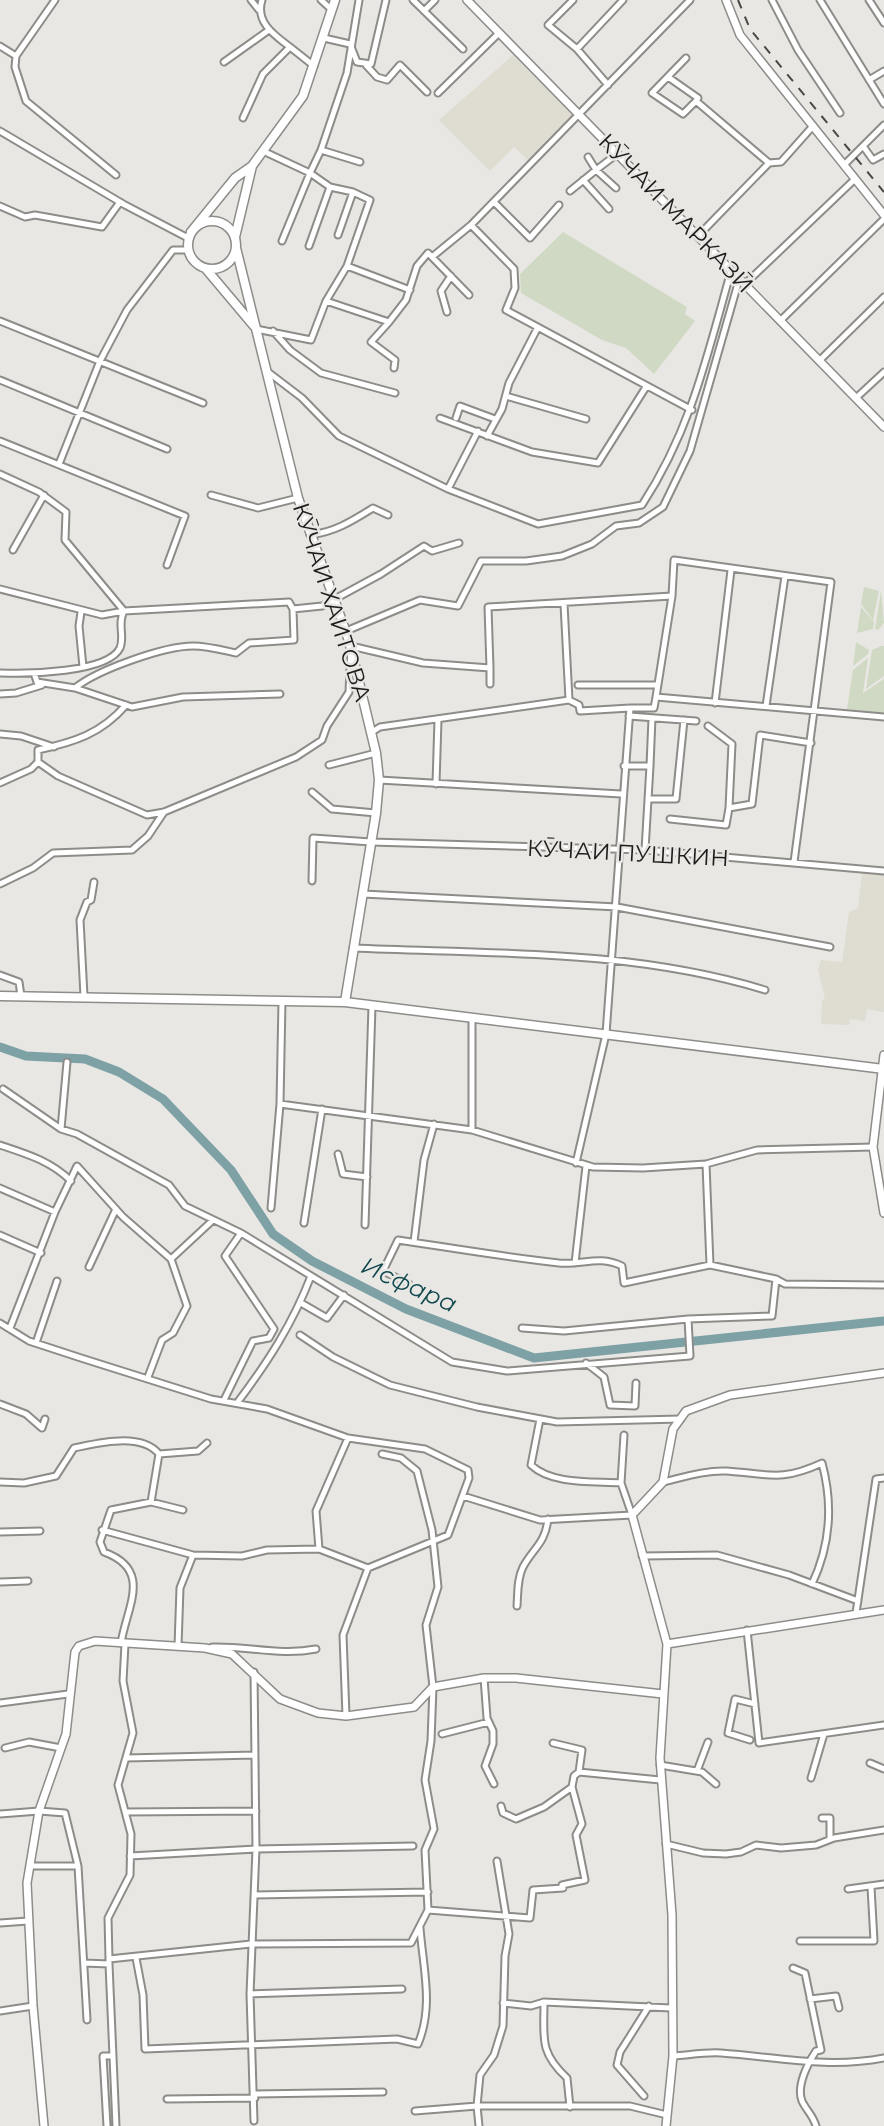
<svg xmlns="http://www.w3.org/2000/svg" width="884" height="2126" viewBox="0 0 884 2126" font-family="Montserrat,sans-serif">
	<rect width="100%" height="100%" fill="#e9e7e4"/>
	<path fill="#dfdcd1" d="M513,55L574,117L530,162L514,147L490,171L439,120Z
		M862,873L884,875V1012L867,1009L865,1021L850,1019L849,1025L821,1024L822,1001L825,998L818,970L821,960L842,962L849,912L858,908Z"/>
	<path fill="#d0d9c3" d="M563,232L687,307L685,314L695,321L654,374L626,348L602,340L521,293L520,274Z
		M864,587L879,591L873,620L861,604Z
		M881,591L884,623L878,630L875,629Z
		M861,607L874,622L873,629L857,633Z
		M856,642L869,650L868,654L853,666Z
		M881,646H884V676L866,689L872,650Z
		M868,658L863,693L884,679V714L847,709L853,670Z"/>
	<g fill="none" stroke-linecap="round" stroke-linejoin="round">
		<path stroke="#7da1a5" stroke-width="9" d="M0,1047L26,1056L85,1059L119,1072L163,1099L231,1170L273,1234L312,1261L406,1309L534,1358L884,1321"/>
		<g stroke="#8d8c89" stroke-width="9">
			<path id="street" d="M251,0L259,10
				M262,0C255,22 274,35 290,47
				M321,0L332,10
				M413,0L463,49
				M573,0L548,25L577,49L608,85
				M772,0L798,50L840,113
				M820,0L884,104
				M869,0L884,23
				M424,11L435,0
				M324,38L350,44L357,62L371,64L386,0
				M0,46L16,56L55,0
				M577,49L623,0
				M16,56L15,67L26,101L116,175
				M686,58L652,93L683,114L696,101L769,163
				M224,62L269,30
				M366,65L377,77L387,80L400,65L427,92
				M668,77L698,98L696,101
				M869,80L884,71
				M438,93L499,33
				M243,118L263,74L290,47L314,66
				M0,131L125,205L188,238
				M863,146L873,160L884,154
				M321,150L347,73L359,0
				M263,151L310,173L282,241
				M588,157L596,170L617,154
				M844,165L884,125
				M583,180L609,209
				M330,187L353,192L338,235
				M570,191L596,170L616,188
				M494,202L530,238L559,205
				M0,206L25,217L35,215L102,227L120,202
				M471,225L514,269L515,288L506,310L692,410
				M698,236L769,163L781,162L813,126
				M309,246L330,187L310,173L321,150L360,162
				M432,257L469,295
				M347,266L370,200L353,192
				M745,284L855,179
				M326,301L389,322L406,300L417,266L428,253L432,257L471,225L690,0
				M447,312L441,291L451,276
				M0,321L203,403
				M780,321L884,219
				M389,322L371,342L395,360L394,368
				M256,329L311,340L326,301L347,266L410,290
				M273,331L290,350L321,373L395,393
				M819,361L884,297
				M268,372L302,398L339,436L448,489L538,524L642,505C691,430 707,356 731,271
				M0,380L167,449
				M506,396L586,419
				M856,398L884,372
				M440,418L532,452L598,463L646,387
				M456,418L460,406L495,419
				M487,436L502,409L509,383L538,327
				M0,441L185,516L167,565
				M59,464L100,361L127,310L173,250H188
				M0,474L39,492L66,512L65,540L124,611C117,624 125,636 120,648C108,673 26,674 0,673
				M448,489L478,431
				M211,495L258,508L298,498
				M310,535C335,532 352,521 373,508L388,515
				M13,550L44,495
				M0,589L102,615L124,611L289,602L293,609L322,606L381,574L424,546L432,551L459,543
				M564,604L569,700
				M81,612L79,626L83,667
				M346,631L420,600L458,606L481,561H526L562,556L592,544L616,526L639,523L663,507L690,451L739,280
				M34,673L37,682L75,688C97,670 164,646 193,646C207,646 222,650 236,653L249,643L294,640L293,609
				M490,684V668
				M578,685H658
				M75,688L132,707L183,697L280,694
				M0,694L16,693L42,685
				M656,697L672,596L674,560L831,582L794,862
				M715,703L731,570
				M126,705C101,734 74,742 38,750V762L58,776L147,815L164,812L296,757L322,740L327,726L349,692L351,646L423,663L490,668L488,607L672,596
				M766,706L785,576
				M629,716L696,721
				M708,726L732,744L729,808
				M372,732L380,727L569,700L579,705L580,711L630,708
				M0,734L21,736L54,747
				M329,765L376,753
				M624,766H650L645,850
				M650,766L652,718
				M379,780L621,794
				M0,783L31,769L38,762
				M436,784L438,720
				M312,792L332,809L376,813
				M648,799H676L684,720
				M670,819L726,825L729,808L752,804L760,735L811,743
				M312,881L313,838L371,842L645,850L884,871
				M0,884L33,868L53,853L132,850L148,836L164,812
				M363,894L617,907L830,947
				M353,948C491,954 631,949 765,990
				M0,975L19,982L21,996
				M84,996L80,920L87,902L91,900L94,882
				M3,1089L61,1129L77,1134L169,1185L185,1206L241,1233L452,1362L507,1371L690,1356L688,1319L564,1331L522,1328
				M280,1104L472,1130L593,1167L643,1168L706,1164L757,1150L873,1147
				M61,1129L67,1062
				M472,1130V1018
				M0,1145C27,1154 51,1161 71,1181
				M338,1154L343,1174L367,1177
				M576,1163L606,1034L630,708H654L656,697L884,717
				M706,1164L710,1265
				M0,1188L55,1212
				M271,1208L280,1104L282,1001
				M304,1223L322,1109
				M365,1225L372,1006
				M0,1235L41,1253
				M414,1242L424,1160L434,1124
				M171,1259L213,1220
				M575,1263L586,1166
				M89,1267L116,1209
				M409,1284L383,1271L398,1240C452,1248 505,1257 559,1263C583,1265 599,1255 622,1266L624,1283L710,1265L776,1279L785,1284L884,1285
				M301,1303L327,1318L344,1295
				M688,1319L772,1316L776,1279
				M0,1323L29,1341L81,1358L211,1399L267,1409L348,1438L425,1449L468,1470L469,1478L448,1535L368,1568L343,1635L346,1716
				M10,1328L55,1212L77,1166L123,1217L171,1259L187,1306L173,1333L162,1340L148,1377
				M300,1335L333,1357L390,1385L477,1407L557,1422L681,1419
				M36,1343L57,1281
				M586,1363L604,1377L610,1405L635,1406L636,1383
				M224,1400L253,1341L269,1338L274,1329L225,1256L241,1233
				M237,1403C268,1362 293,1323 311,1276
				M0,1404L26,1414L42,1428L45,1419
				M540,1419L531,1465C552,1485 594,1481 621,1483
				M348,1438L316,1511L319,1549L368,1568
				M159,1454L198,1451L207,1443
				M0,1482L24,1483L56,1476L74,1448C99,1443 141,1432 159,1454L151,1502
				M663,1482C684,1477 706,1470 727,1471C769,1474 781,1482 822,1463C833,1504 830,1546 812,1584
				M463,1496L540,1520L632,1515L621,1483L624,1435
				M102,1530L193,1555L242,1556L267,1550L319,1549
				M0,1532L40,1531
				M642,1556L717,1555L789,1575L858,1601
				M0,1582L28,1581
				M517,1606C518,1593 517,1579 523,1567C534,1547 545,1544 548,1519
				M856,1613L876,1479L884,1478
				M747,1630L759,1743L884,1725
				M121,1643C127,1606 153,1570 104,1552L100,1542L111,1510L151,1502L183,1510
				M178,1646L180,1588L193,1555
				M212,1647C249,1646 280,1656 316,1649
				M484,1678L487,1718L493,1731V1744L485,1766L494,1784
				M0,1703L68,1694
				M442,1734L489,1722
				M750,1740L728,1733L735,1699L755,1704
				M553,1743L582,1750L579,1772
				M5,1748L29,1742L61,1748
				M126,1758L255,1755
				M870,1763L884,1769
				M660,1765L702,1772L716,1784
				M697,1771L708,1742
				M811,1778L824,1734
				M501,1806L503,1813L516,1819L544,1807L572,1787L574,1776L579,1772L660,1780
				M125,1812L256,1811
				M0,1814L39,1811L65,1813L78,1866L87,2020
				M822,1818H830V1839
				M666,1844L703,1853L726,1854L741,1852L756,1845L781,1848L816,1845L834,1838L884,1830
				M130,1856L256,1849L254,1672
				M30,1866H78
				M848,1889L884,1884
				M254,1895L428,1892
				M428,1910L530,1918L533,1890L563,1888L562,1885L585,1880L576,1835L582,1824L572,1787
				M0,1923L28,1921
				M800,1941H874L871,1887
				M136,1958L143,1995L145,2049L397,2039L418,2044C434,2006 423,1968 420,1928
				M109,1959L108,1918L130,1875L131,1834L118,1785L133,1733L123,1681L125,1644
				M84,1963L109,1964V1959L251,1944L411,1943L428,1910L425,1850L434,1829L425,1780L431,1741L433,1687L426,1625L438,1587L432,1530L417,1471L401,1458L382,1454
				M109,1964L116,2126
				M793,1968L805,1973L821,2050L816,2051C808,2063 796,2086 802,2101C806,2110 813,2115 816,2126
				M250,1994L402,1989
				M810,1999L836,1996L839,2008
				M544,2002C544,2038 539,2052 567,2078L570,2107
				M503,2003L531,2006L544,2002L671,2008
				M0,2011L33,2006
				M673,2056C688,2055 706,2052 721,2053C777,2057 828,2069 884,2058
				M255,2094L383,2092
				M644,2096L617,2065L620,2052L649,2006
				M167,2099L255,2098
				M415,2111L477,2106H630L667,2115
				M254,2121L250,1994L256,1849L413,1846
				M107,2126L103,2056H113
				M479,2126L477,2106L480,2075L494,2055L503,2026L505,1956L509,1934L497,1861"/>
		</g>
		<g stroke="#8d8c89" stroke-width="10">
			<path id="secondary" d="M467,0L884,427
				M726,0L740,35L884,215
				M884,1055L873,1147L884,1213
				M667,1644L884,1610
				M44,2126L33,2006L27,1883L39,1811L66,1734L75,1652L79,1646L95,1641L205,1648L232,1654L280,1699L318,1713L346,1716L414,1707L433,1687L484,1678H516L663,1694
				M666,2126L673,2056L672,1915L660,1758L667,1644L632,1515L663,1482L673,1429L686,1411L730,1395L884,1373"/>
		</g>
		<g stroke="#8d8c89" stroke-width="11">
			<path id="primary" d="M188 245a24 24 0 1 1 48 0a24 24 0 1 1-48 0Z
				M191,232L235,178L252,166L303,96L335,0
				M235,237L252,166
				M236,248L298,498L349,641L376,753L379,780L376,813L345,1002
				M206,269L254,326
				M0,996L345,1002L884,1069"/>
		</g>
		<use href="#street" stroke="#fff" stroke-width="5"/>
		<use href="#secondary" stroke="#fff" stroke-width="7"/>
		<use href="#primary" stroke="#fff" stroke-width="8"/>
		<path stroke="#494846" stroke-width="2" stroke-dasharray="9 9" stroke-linecap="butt" d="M738,0L750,29L884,192"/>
	</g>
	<g text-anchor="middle" stroke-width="5" stroke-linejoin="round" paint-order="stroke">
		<g font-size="23" fill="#1d1d1b" stroke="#e9e7e4">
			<text transform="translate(676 213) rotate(46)" y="8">КӮЧАИ МАРКАЗӢ</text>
			<text transform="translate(332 602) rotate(72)" y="8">КӮЧАИ ХАИТОВА</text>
			<text transform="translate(628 853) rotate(3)" y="8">КӮЧАИ ПУШКИН</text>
		</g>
		<g font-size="24" font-style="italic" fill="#134a50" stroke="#e9e7e4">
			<text transform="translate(409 1285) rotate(24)" y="8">Исфара</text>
		</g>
	</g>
</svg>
